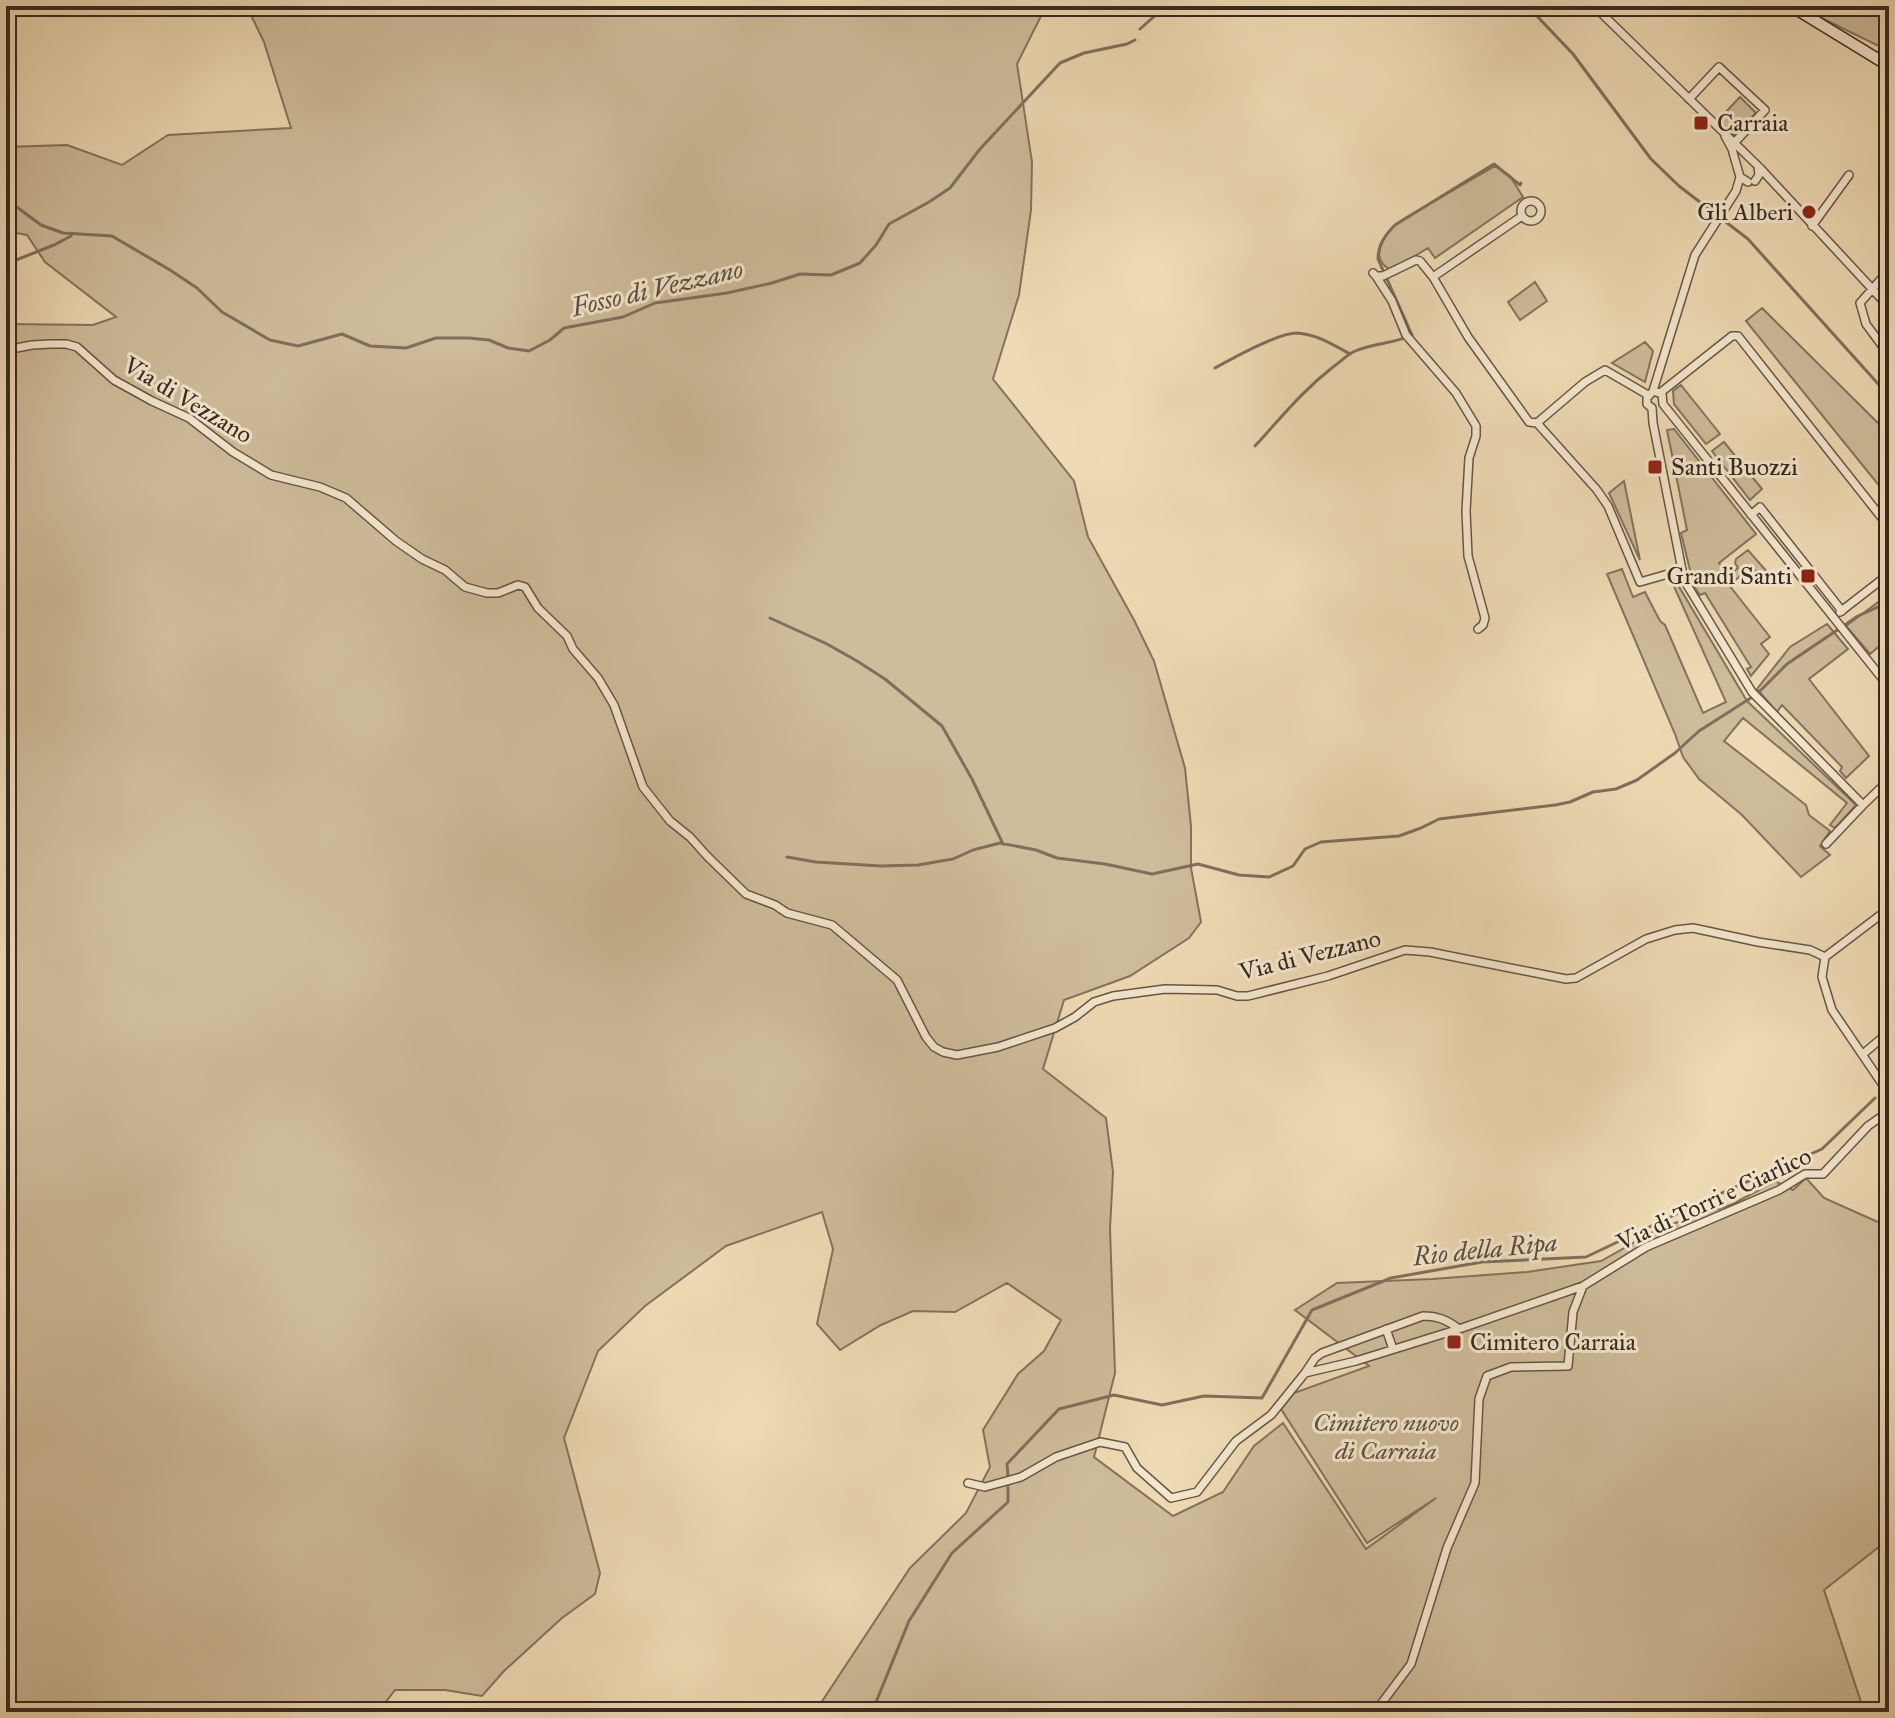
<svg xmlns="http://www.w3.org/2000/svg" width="1895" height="1718" viewBox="0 0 1895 1718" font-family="'IM FELL Great Primer',serif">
	<rect width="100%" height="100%" fill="#eedab4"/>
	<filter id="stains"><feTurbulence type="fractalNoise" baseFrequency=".0025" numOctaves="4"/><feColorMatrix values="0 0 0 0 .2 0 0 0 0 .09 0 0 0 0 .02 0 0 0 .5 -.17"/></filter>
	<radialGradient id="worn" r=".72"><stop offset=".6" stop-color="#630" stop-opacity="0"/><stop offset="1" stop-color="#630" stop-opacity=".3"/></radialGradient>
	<path fill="#cfbc9b" stroke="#84725e" stroke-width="2" d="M241,6H1046L1017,64L1032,162L1031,210L1019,295L993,379L1074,481L1088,537L1134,620L1154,661L1185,768L1191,826V868L1201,922L1189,938L1130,976L1064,1000L1043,1069L1106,1118L1113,1172L1110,1229L1115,1373L1094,1457L1173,1516L1223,1492L1254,1446L1283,1423L1366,1549L1436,1498L1367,1543L1281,1409L1294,1393L1369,1366L1295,1310L1337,1283L1432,1279L1527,1272L1601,1261L1660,1228L1733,1204L1775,1181L1793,1190L1806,1178L1824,1198L1889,1227V1539L1824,1590L1861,1702L1866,1712H815L910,1568L966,1513L990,1467L983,1430L1018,1374L1044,1351L1061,1320L1007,1283L955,1312L913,1311L881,1325L840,1350L817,1324L833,1249L822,1212L726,1246L645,1306L598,1351L564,1438L600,1573L595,1594L562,1618L504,1671L482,1696L445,1690H395L378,1712H6V324L93,325L116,317L45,262L27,235L6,231V147L67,145L122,165L168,135L291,128L264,42L248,9Z
		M1797,6H1889V51Z
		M1740,97L1756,113L1734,136L1718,120Z
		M1495,166L1510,176L1523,197L1435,258L1428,248L1400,265L1389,269C1371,258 1381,239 1393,227C1401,219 1414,213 1425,207C1448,193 1471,180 1495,166Z
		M1535,282L1547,301L1520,320L1508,302Z
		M1762,308L1889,434V498L1746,321Z
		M1645,342L1653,351L1645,382L1612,363Z
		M1681,385L1720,434L1706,444L1674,404L1673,391Z
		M1674,429L1756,534L1719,563L1723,569L1728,568L1733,572L1738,568L1735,563L1736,559L1748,550L1775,581L1769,586L1752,567L1729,585L1770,637L1761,644L1769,654L1751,676L1747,669L1751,667L1705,593L1700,595L1694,586L1696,584L1692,578L1681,533L1687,530L1667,430Z
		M1724,442L1762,489L1750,500L1712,451Z
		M1624,481L1640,560L1609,493Z
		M1622,569L1633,597L1645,592L1660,621L1665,625L1703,713L1726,702L1672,582L1675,580L1747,701L1856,805L1835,828L1830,825L1847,803L1743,718L1724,741L1806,805L1809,815L1830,831L1820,846L1830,855L1801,877L1742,815L1699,779L1683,757L1675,734L1607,574Z
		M1889,594V638L1870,654L1846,626Z
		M1827,624L1848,649L1809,679L1869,756L1846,778L1840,771L1842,767L1782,705L1777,712L1757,689L1790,647Z"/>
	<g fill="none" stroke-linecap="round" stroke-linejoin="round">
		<path stroke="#806f5c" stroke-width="3" d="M1532,6L1535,14L1573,54L1651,159L1679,186L1748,239L1889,396
			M1140,29L1166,6
			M6,199L41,225L63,233L112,236L170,270L197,288L222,312L270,340L298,346L342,334L370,346L406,348L436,338H469L489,340L508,348L529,351L550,340L564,328L623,317L655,303L727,293L772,283L800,274L831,275L860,263L876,245L889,224L929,202L950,188L980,149L1060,63L1084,53L1127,44L1135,40
			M6,264L54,245L71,236
			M1215,368C1233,358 1277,333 1297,333C1316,334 1334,345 1350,354
			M1255,446C1282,417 1301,392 1333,367C1340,362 1346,356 1353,352C1372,343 1394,344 1412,335L1378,259C1378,245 1385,235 1395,225L1494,164L1520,185L1521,183
			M770,618L827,644L857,661L885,679L942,726L972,779L1003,844
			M787,857L816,862L881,866L918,865L953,859L973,850L1000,843L1036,850L1057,858L1105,864L1152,874L1198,864L1239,875L1269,877L1293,866L1305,849L1321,842L1399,836L1421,828L1439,819L1555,805L1570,802L1593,792L1616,789L1637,780L1675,753L1699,731L1757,694L1787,664L1858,616L1889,602
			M1008,1476L1007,1464L1059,1409L1114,1395L1162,1405L1204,1396L1262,1398L1312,1310L1391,1278L1482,1262L1586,1257L1708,1199L1822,1149L1875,1098
			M872,1712L909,1621L952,1553L1008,1502V1487"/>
		<g stroke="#665546" stroke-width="10">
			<path id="street" d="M1594,6L1758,166L1759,175L1755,181
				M1689,99L1719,67L1765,110L1735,142
				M1725,136L1732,149L1740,177L1748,182
				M1760,168L1889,307
				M1740,177L1736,191L1695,255L1653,391L1647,398V404L1652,408L1653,423L1684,580L1752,692L1863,805L1889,780
				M1521 211a10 10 0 1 1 20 0a10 10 0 1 1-20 0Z
				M1812,226L1849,175
				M1889,270L1860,303L1866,324L1889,355
				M1373,273L1376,276H1383L1416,260L1420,261L1433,277L1468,337L1529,422L1537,423L1597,490L1608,506L1640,582L1682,570
				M1376,276L1392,301L1406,335L1456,393L1476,426V436L1469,458L1466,511L1468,556L1485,618L1483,625L1478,629
				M1433,277L1522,216
				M6,350L32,345L51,344H66L77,347L114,380L152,401L189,418L233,452L271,475L320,487L346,498L396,541L422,559L445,570L465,587L487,593H498L518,585L525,587L538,608L567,636L573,649L598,678L614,705L643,787L670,821L690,837L707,856L746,894L775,905L787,913L832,925L851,941L897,980L926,1037L934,1047L943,1052L957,1055L998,1047L1055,1028L1075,1017L1094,1002L1113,996L1165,989L1217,990L1237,996H1248L1328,976L1405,950L1430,952L1566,979L1576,978L1646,939L1675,930L1693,928L1758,942L1810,950L1825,957
				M1653,391L1662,394L1663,404L1889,687
				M1660,393L1732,336H1738L1889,527
				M1537,423L1585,382L1605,370L1648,395
				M1751,515L1760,507L1842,611
				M1840,612L1889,574
				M1826,844L1863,805
				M1825,957L1822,977L1832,1010L1889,1094
				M1825,957L1883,913L1889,911
				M1863,1054L1889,1032
				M1386,1329L1393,1349
				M1305,1373L1315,1358L1322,1353L1423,1316C1438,1316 1447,1320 1459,1329
				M968,1483L985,1487L1021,1477L1056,1457L1100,1442L1125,1447L1137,1468L1171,1498L1197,1492L1236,1441L1271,1415L1305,1373L1356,1361L1459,1329L1583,1286L1646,1247L1779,1190L1805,1174H1823L1868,1126L1885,1114L1889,1109
				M1375,1712L1411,1664L1447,1548L1475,1483L1479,1399L1487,1376L1511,1367L1568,1366L1573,1312L1583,1286"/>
		</g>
		<g stroke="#382922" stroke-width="13">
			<path id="secondary" d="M1791,6L1889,66"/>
		</g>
		<use href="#street" stroke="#f4e7ce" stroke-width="7"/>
		<use href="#secondary" stroke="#f4e7ce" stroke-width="10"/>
	</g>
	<g fill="#8f2418" stroke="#f4e7ce" stroke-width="3">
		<rect x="1693" y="115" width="16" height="16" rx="4"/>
		<circle cx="1809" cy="212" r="8"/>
		<rect x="1647" y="459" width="16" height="16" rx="4"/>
		<rect x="1800" y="568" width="16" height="16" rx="4"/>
		<rect x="1446" y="1334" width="16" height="16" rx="4"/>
	</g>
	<g text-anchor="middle" stroke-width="6" stroke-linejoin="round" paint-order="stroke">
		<g font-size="24" fill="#382922" stroke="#f4e7ce" text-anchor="start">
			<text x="1717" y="131">Carraia</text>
			<text x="1793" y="220" text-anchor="end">Gli Alberi</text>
			<text x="1671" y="475">Santi Buozzi</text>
			<text x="1792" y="584" text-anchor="end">Grandi Santi</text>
			<text x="1470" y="1350">Cimitero Carraia</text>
		</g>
		<g font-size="24" fill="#382922" stroke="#f4e7ce">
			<text transform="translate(188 400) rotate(31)" y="8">Via di Vezzano</text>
			<text transform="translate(1310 955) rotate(-14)" y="8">Via di Vezzano</text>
			<text transform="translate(1714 1199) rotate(-25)" y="8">Via di Torri e Ciarlico</text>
		</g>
		<g font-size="24" font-style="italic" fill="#5e4e40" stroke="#f4e7ce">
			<text x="1386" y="1431">Cimitero nuovo<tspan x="1386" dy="28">di Carraia</tspan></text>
		</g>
		<g font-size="26" font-style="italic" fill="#5c4c3f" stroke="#f4e7ce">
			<text transform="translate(657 288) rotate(-13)" y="9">Fosso di Vezzano</text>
			<text transform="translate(1485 1249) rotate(-6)" y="9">Rio della Ripa</text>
		</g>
	</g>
	<rect width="1895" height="1718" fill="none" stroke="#eedab4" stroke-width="32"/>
	<rect x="8" y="8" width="1879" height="1702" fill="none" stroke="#382922" stroke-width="4"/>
	<rect x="16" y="16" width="1863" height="1686" fill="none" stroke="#382922" stroke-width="2"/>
	<rect width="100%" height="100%" filter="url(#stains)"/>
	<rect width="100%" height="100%" fill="url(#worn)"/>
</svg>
